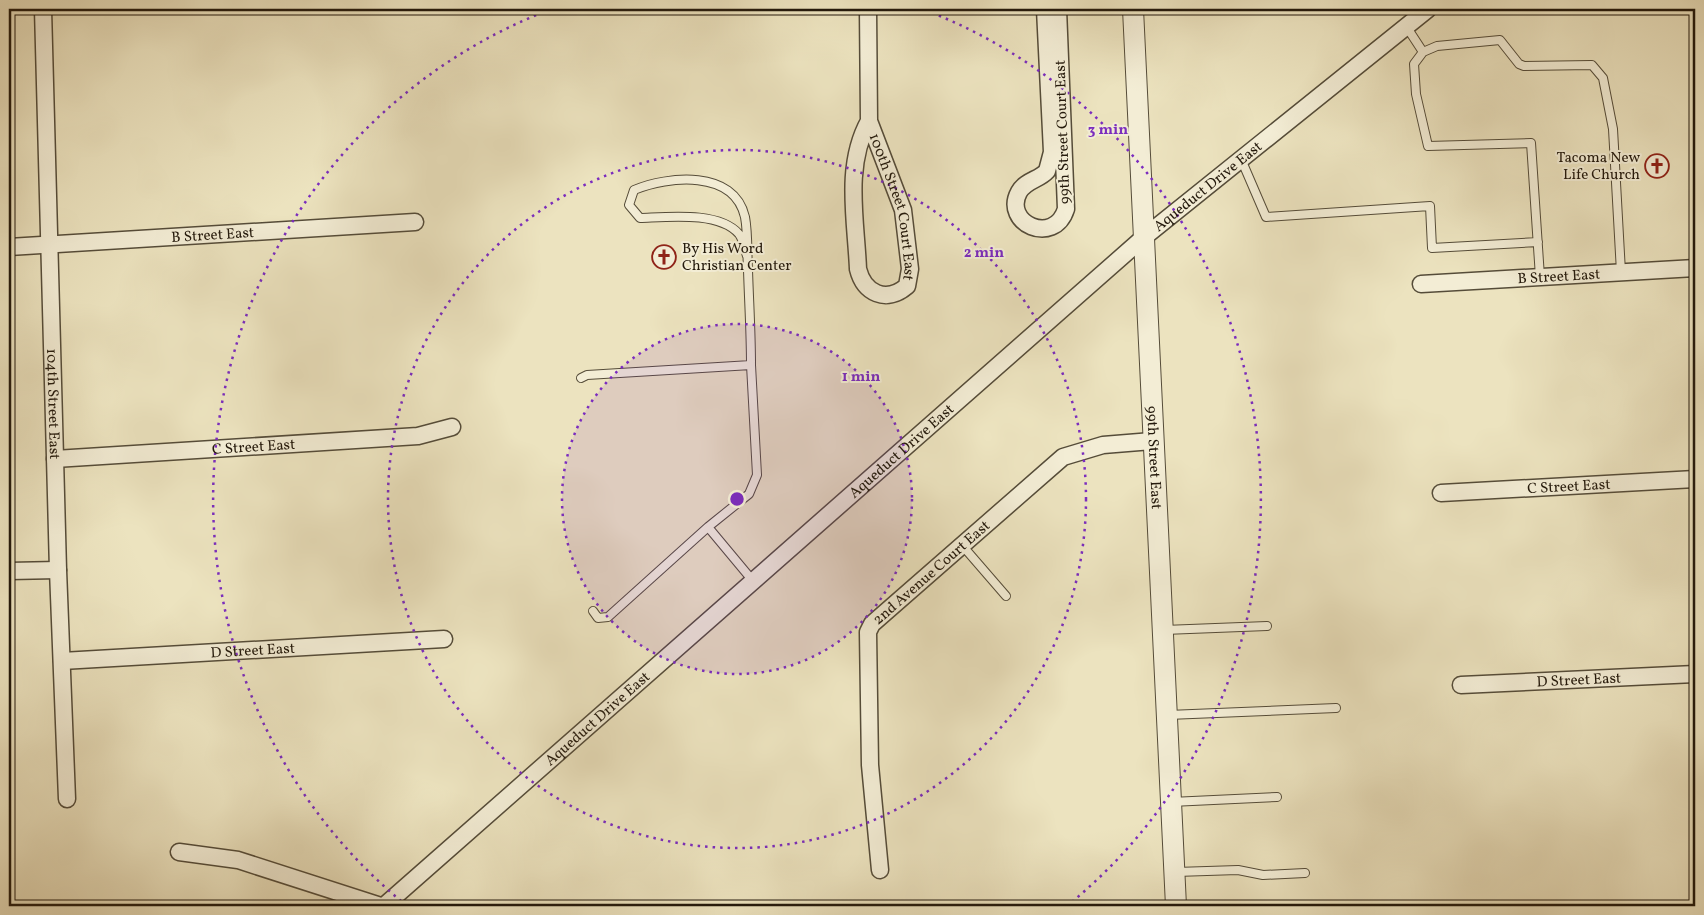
<svg xmlns="http://www.w3.org/2000/svg" width="1704" height="915" viewBox="0 0 1704 915" font-family="Vollkorn,serif">
	<rect width="100%" height="100%" fill="#ece3bf"/>
	<filter id="stains"><feTurbulence type="fractalNoise" baseFrequency=".004" numOctaves="4"/><feColorMatrix values="0 0 0 0 .2 0 0 0 0 .09 0 0 0 0 .02 0 0 0 .5 -.17"/></filter>
	<radialGradient id="worn" r=".72"><stop offset=".6" stop-color="#630" stop-opacity="0"/><stop offset="1" stop-color="#630" stop-opacity=".3"/></radialGradient>
	<g fill="none" stroke-linecap="round" stroke-linejoin="round">
		<g stroke="#554c39" stroke-width="10">
			<path id="service" d="M1406,26L1423,52
				M1241,159L1266,217L1430,206L1432,248L1538,242
				M747,256C745,250 743,239 739,234C719,211 668,217 640,218L629,205L634,190C668,176 734,169 745,217C748,233 747,253 748,270C749,302 751,333 751,365
				M1540,277L1531,143L1428,146L1416,94L1414,64L1423,52L1437,46L1500,40L1519,64L1524,66L1592,65L1603,78L1613,129L1621,272
				M581,378L587,375L751,365L757,475L749,494L708,527L753,581
				M961,544L1006,596
				M593,611L598,618L608,617L708,527
				M1164,630L1267,626
				M1168,715L1336,708
				M1171,802L1277,797
				M1176,872L1238,870L1263,875L1305,873"/>
		</g>
		<g stroke="#554c39" stroke-width="19">
			<g id="minor">
				<path id="s1" d="M43,9L58,570L67,799"/>
				<path id="s2" d="M868,9L869,121L903,210L910,269L907,286C886,304 864,293 858,269C856,220 844,166 869,121"/>
				<path d="M1045,9L1052,152L1047,171C1039,180 1026,180 1019,192C1002,223 1054,247 1066,209L1058,9"/>
				<path id="s3" d="M9,247L415,222"/>
				<path id="s4" d="M1421,284L1695,268"/>
				<path id="s5" d="M55,459L418,436L452,427"/>
				<path id="s6" d="M1441,493L1695,479"/>
				<path d="M9,571L58,570"/>
				<path id="s7" d="M62,661L444,639"/>
				<path id="s8" d="M1461,685L1695,674"/>
				<path d="M179,852L238,860L381,906"/>
				<path id="s9" d="M880,870L870,765L868,632L872,624L1063,457L1103,445L1152,441"/>
				<path id="s10" d="M384,906L1143,238L1428,9"/>
			</g>
		</g>
		<g stroke="#554c39" stroke-width="22">
			<g id="tertiary">
				<path id="s11" d="M1133,9L1176,906"/>
			</g>
		</g>
		<use href="#service" stroke="#f3edd5" stroke-width="8"/>
		<use href="#minor" stroke="#f3edd5" stroke-width="16"/>
		<use href="#tertiary" stroke="#f3edd5" stroke-width="20"/>
	</g>
	<circle cx="737" cy="499" r="175" fill="#7b2cbf" fill-opacity=".12"/>
	<g fill="none" stroke="#7b2cbf" stroke-width="2.5" stroke-dasharray="2.5 5">
		<circle cx="737" cy="499" r="175"/>
		<circle cx="737" cy="499" r="349"/>
		<path d="M407 906A524 524 0 0 1 549 10M925 10A524 524 0 0 1 1067 906"/>
	</g>
	<defs>
		<g id="church-ring" transform="scale(1.25)"><circle r="9.5" fill="#f3edd5" stroke="#8f2418" stroke-width="1.5"/><path d="M-1.2-6h2.4v3.5h3.3v2.4h-3.3V6h-2.4V-.1h-3.3v-2.4h3.3Z" fill="#8f2418"/></g>
	</defs>
	<g fill-rule="evenodd">
		<use href="#church-ring" x="1657" y="166"/>
		<use href="#church-ring" x="664" y="257"/>
	</g>
	<g text-anchor="middle" stroke-width="4" stroke-linejoin="round" paint-order="stroke">
		<g font-size="15" fill="#23190c" stroke="#f3edd5">
			<text transform="translate(1062 132) rotate(-92)" y="5">99th Street Court East</text>
			<text dy="5" stroke="none"><textPath href="#s10" startOffset="1094">Aqueduct Drive East</textPath></text>
			<text dy="5" stroke="none"><textPath href="#s2" startOffset="202">100th Street Court East</textPath></text>
			<text dy="5" stroke="none"><textPath href="#s3" startOffset="204">B Street East</textPath></text>
			<text dy="5" stroke="none"><textPath href="#s4" startOffset="138">B Street East</textPath></text>
			<text dy="5" stroke="none"><textPath href="#s1" startOffset="395">104th Street East</textPath></text>
			<text dy="5" stroke="none"><textPath href="#s5" startOffset="199">C Street East</textPath></text>
			<text dy="5" stroke="none"><textPath href="#s10" startOffset="689">Aqueduct Drive East</textPath></text>
			<text dy="5" stroke="none"><textPath href="#s11" startOffset="449">99th Street East</textPath></text>
			<text dy="5" stroke="none"><textPath href="#s6" startOffset="128">C Street East</textPath></text>
			<text dy="5" stroke="none"><textPath href="#s9" startOffset="326">2nd Avenue Court East</textPath></text>
			<text dy="5" stroke="none"><textPath href="#s7" startOffset="191">D Street East</textPath></text>
			<text dy="5" stroke="none"><textPath href="#s8" startOffset="118">D Street East</textPath></text>
			<text dy="5" stroke="none"><textPath href="#s10" startOffset="284">Aqueduct Drive East</textPath></text>
		</g>
		<g font-size="15" fill="#23190c" stroke="#f3edd5" text-anchor="end">
			<text x="1640" y="162">Tacoma New<tspan x="1640" dy="17">Life Church</tspan></text>
			<text x="682" y="253" text-anchor="start">By His Word<tspan x="682" dy="17">Christian Center</tspan></text>
		</g>
	</g>
	<circle cx="737" cy="499" r="8" fill="#7b2cbf" stroke="#f3edd5" stroke-width="2.5"/>
	<g font-size="15" text-anchor="middle" font-weight="bold" fill="#7b2cbf" stroke="#f3edd5" stroke-width="4" stroke-linejoin="round" paint-order="stroke">
		<text x="1108" y="134">3 min</text>
		<text x="984" y="257">2 min</text>
		<text x="861" y="381">1 min</text>
	</g>
	<rect width="1704" height="915" fill="none" stroke="#ece3bf" stroke-width="30"/>
	<rect x="10" y="10" width="1684" height="895" fill="none" stroke="#23190c" stroke-width="2.5"/>
	<rect x="15" y="15" width="1674" height="885" fill="none" stroke="#23190c"/>
	<rect width="100%" height="100%" filter="url(#stains)"/>
	<rect width="100%" height="100%" fill="url(#worn)"/>
</svg>
